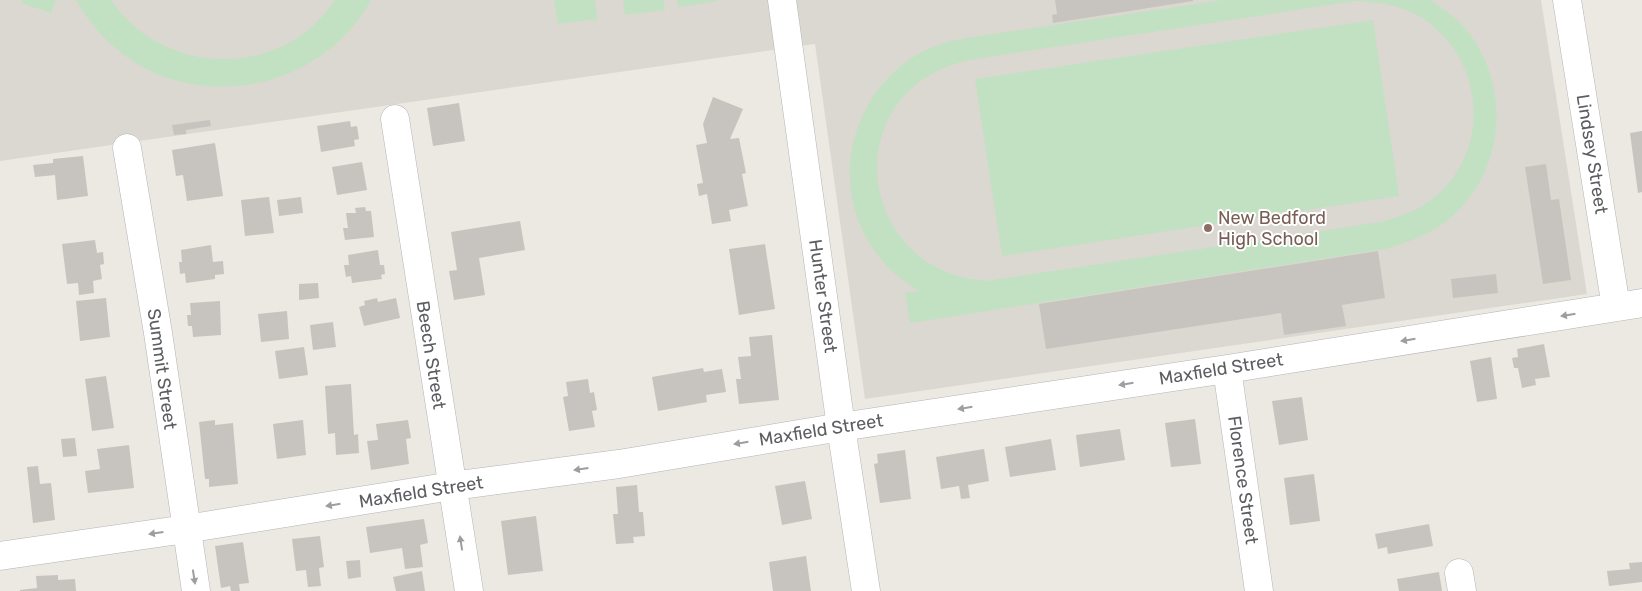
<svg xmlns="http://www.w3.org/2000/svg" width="1642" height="591" viewBox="0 0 1642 591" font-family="Rubik,sans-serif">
	<rect width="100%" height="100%" fill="#ebe9e2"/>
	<path fill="#dbd8d1" d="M0,0H1541L1587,294L865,399L815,44L0,161Z"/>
	<path fill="#c2e0c2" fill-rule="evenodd" d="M22,0H56L51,13L21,3Z
		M76,0H111C164,78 283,80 335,0H371C320,93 190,116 112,45C97,32 86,17 76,0Z
		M554,0H595L597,19L558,24Z
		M623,0H663L665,10L625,15Z
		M677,0H717V1L678,7Z
		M1223,0H1430C1442,8 1454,16 1463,26C1514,83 1506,177 1444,223C1426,236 1406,243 1385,249L910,323L905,293L919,291C907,283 895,275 886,265C830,204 841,111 906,62C923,49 944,42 966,38ZM1355,1C1383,2 1411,7 1433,26C1492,76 1487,171 1417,209C1405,215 1393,218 1381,222L986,281C973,279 961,278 949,273C878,247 853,153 904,96C922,76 944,66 969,60Z
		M1373,20L1399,196L1002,256L975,79Z"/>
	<path fill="#c7c4bf" d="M1055,0H1193V1L1053,23L1052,15L1057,14Z
		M713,97L743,109L730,139L739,138L746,173L742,174L748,206L729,210L731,221L712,224L707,194L699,196L697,184L703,183L696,145L707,143L703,124Z
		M459,103L465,141L433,146L427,108Z
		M210,120L211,126L186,130V134L174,135L172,125Z
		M350,121L351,127L357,126L359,139L354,140L355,146L321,152L317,126Z
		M1642,131V192L1638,193L1630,133Z
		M215,143L223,196L187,201L183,175L176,176L172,150Z
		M83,156L88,196L57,200L55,175L35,177L33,165L53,163V159Z
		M362,162L367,190L337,195L332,167Z
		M1546,164L1551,200L1559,199L1571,280L1543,284L1525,167Z
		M269,197L274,233L245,236L241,200Z
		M301,197L303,213L279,216L277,200Z
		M365,207L366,211H371L374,237L345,240L343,228H348L346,213H356L355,208Z
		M520,221L525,250L479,258L485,295L454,300L449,271L457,270L451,232Z
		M95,240L97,253L103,252L104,264L100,265L102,279L93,281L94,293L79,295L78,283L67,284L62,244Z
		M765,244L775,309L739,315L729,249Z
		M211,245L213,262L223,261L224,274L215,275V279L186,283L185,273L180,274L179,262H182L181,250Z
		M378,250L380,265H384L385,274L381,275L382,279L352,283L351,276L346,277L344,265H349L348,255Z
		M1378,251L1385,298L1342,305L1346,326L1284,335L1281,313L1046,349L1039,304Z
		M1496,274L1498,293L1453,298L1451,279Z
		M318,283L319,298L299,300V284Z
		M106,298L110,337L80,341L76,301Z
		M377,298L378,302L396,298L400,318L364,326L359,307L365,305L364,301Z
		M220,301L221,335L193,337L192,326H188L187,315H191L190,303Z
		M287,311L289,339L261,342L258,314Z
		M333,322L336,347L313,350L310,325Z
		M772,335L779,400L739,404L736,379H741L738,357L751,356L749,337Z
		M1544,344L1550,377L1535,379L1536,385L1522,388L1518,368H1514L1512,358L1518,357L1517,349Z
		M304,347L308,375L279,379L275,351Z
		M1491,357L1497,399L1477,402L1470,361Z
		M703,368L704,372L722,369L726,392L706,395L707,402L658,411L652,377Z
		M106,376L114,428L92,431L85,379Z
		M588,379L590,393L594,392L597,410L592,411L595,427L569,431L563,397L568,396L566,382Z
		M351,384L354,435L358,434L359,453L336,455L335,433L328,434L325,386Z
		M1302,397L1308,440L1279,445L1272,401Z
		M1195,419L1201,464L1171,467L1165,423Z
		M215,420V425L233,423L238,484L209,487V479H205L199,422Z
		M303,420L306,455L277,459L273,424Z
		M408,420L411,438L406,439L409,464L371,470L367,441L378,440L376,424Z
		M1120,429L1125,460L1080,467L1076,435Z
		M75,438L77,456L63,457L61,439Z
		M1051,439L1056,470L1010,477L1005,447Z
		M129,445L134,488L88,493L85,471L100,469L97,449Z
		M984,449L989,481L968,485L970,498L961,499L959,486L941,489L936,457Z
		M905,450L911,499L880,503L874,464L878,463L877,454Z
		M38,466L40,484L51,483L55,520L33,523L27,467Z
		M1314,474L1320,521L1290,525L1284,478Z
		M805,481L812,519L782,525L775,486Z
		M637,485L639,512H643L645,536L633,537L634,543L616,544L613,514H618L616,487Z
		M536,516L543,571L508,575L501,521Z
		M424,519L428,543L420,545L423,567L405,569L402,548L370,553L366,527Z
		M1429,524L1433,546L1388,554L1387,547L1378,549L1375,534Z
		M320,536L324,567L319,568L321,586L308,587L306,570L296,571L292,539Z
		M243,542L249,583L239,584L240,591H231L230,586L221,588L215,546Z
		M806,556L811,591H773L769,562Z
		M360,560L361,577L348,579L346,561Z
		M1642,562V582L1609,586L1607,571L1630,569L1629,563Z
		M422,571L425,591H396L393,577Z
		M1439,572L1442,591H1399L1397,579Z
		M58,575V580L75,579L76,591H20V590L37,588L36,576Z"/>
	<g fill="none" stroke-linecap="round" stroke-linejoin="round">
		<g stroke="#b3b4b8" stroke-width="29">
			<path id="minor" d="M782,0L841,427L866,591
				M1567,0L1616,307
				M395,119L469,591
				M127,148L158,333L196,591
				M1227,369L1259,591
				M0,556L186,529L452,486L619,464L841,427L1227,369L1642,303
				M1459,573L1462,591"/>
		</g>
		<use href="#minor" stroke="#fff" stroke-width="28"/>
	</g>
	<defs><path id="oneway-solid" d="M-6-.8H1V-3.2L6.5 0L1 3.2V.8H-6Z" transform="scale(1.25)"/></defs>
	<g fill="#9d9ea0">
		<use href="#oneway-solid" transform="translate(1568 315) rotate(171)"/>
		<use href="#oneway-solid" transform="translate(1408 340) rotate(171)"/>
		<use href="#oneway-solid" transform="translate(1126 384) rotate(171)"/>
		<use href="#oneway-solid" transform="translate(965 408) rotate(171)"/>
		<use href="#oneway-solid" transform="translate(741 443) rotate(171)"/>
		<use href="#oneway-solid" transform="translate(581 469) rotate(172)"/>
		<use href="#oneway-solid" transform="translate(333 505) rotate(171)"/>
		<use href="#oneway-solid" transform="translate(156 533) rotate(172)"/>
		<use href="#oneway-solid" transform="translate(461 543) rotate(-99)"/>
		<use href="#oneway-solid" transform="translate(194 577) rotate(81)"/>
	</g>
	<circle fill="#8d6e63" stroke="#fff" stroke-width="2" cx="1208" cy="228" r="5"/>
	<g text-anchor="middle" stroke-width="4" stroke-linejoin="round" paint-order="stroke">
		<g font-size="18" fill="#5b5d61" stroke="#fff">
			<text transform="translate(1592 154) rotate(81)" y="6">Lindsey Street</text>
			<text transform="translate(823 296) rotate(82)" y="6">Hunter Street</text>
			<text transform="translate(431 355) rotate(81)" y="6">Beech Street</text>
			<text transform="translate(162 369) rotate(82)" y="6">Summit Street</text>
			<text transform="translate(1221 369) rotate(-9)" y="6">Maxfield Street</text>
			<text transform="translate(821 430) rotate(-9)" y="6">Maxfield Street</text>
			<text transform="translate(1243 480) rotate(82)" y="6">Florence Street</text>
			<text transform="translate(421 492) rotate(-9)" y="6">Maxfield Street</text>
		</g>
		<g font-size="18" fill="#785e54" stroke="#fff" text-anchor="start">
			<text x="1218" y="224">New Bedford<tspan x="1218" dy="21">High School</tspan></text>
		</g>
	</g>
</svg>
